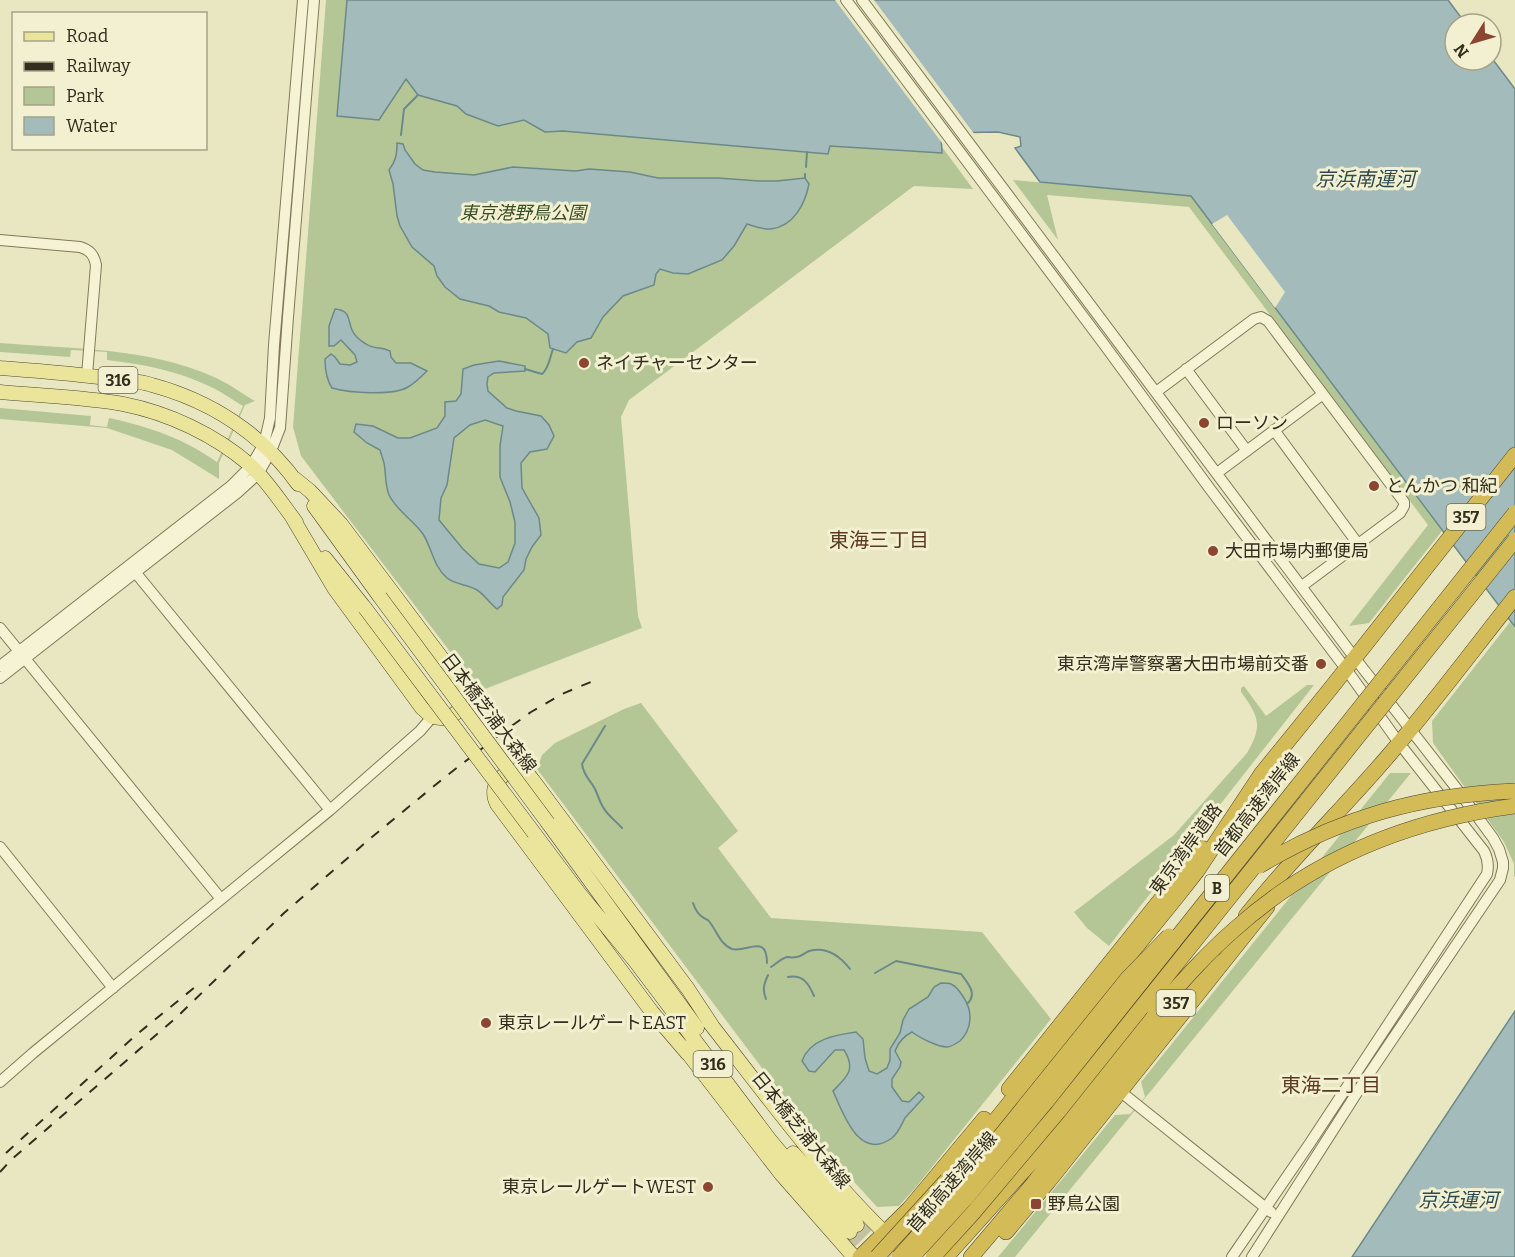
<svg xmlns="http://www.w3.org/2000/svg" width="1515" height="1257" viewBox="0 0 1515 1257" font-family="Bitter,'Noto Sans JP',serif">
	<rect width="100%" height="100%" fill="#e9e7c1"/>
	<path fill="#b5c696" d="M326,0H834L973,189L914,186L629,400L621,417L638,616L642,628L480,691L301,456L293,427Z
		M1013,180L1191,196L1442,531L1369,623L1349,626L1428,525L1189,207L1047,195L1058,240Z
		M0,343C71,349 148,347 214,377C228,383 241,393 255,401L245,405L219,463V479L172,450L107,428L0,419V408L91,416L90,425L107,427L109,418C137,424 164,432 189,445C199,450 208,456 217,462L243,406C233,400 222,392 211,387C178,371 143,364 107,360V352L71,350L70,357L0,352Z
		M1510,622L1515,629V877L1514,876V864L1504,842L1433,743L1432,721Z
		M1307,685H1314L1109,946L1087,928L1074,912L1174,835L1247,753C1263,725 1259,717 1241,692V688L1244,686L1266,716Z
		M641,703L738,831L718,848L771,918L982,932L1051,1019L916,1187L899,1206L877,1207L824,1149L792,1108L537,769L542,755L555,743L624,709Z
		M1390,773H1411L1015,1257H998L1115,1115L1130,1114L1145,1097L1141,1082Z"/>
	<path fill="#a3bcbb" stroke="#6c8989" stroke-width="1.5" fill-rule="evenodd" d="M347,0H1448L1466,24H1455V60H1491V57L1515,89V627L1191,196L1040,182L1015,148L1021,146L1020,137L998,132L941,133L942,153L830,146L828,154L563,131L545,132L524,120L498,126L466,114L457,106L418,95L406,79L379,120L337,116Z
		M397,143L403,144L405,150L415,164L423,170L435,172L474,175L513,167L576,171L589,169L630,172L658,178H718L759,181H777L805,178L809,184C805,204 794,226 771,229C764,230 754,226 747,224L734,246L722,260L688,274L673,273L660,269L656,274L654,285L623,296L603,317L591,338L577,342L566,353L550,348L548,334L526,318L499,312L489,306L460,299L445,287L437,276L434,266L412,247L400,226L397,216L393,184L389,170C396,161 397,154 397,143Z
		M335,309C351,311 347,318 352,330C354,335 361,341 366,344C373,349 382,347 390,351L391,357L396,363H411L427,371C421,377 415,383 408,387C393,396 350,393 332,388C326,379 325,370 325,359L331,354L335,357L340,364L350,365L357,362L355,355L341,340L334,346H329V326Z
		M499,361L525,366V371L494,373L488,377L487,384L488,391L507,408L516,411L541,416L549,425L554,436L547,449L530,452L521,463L522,488L539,518L541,535L532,547L526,559L524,570L503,597L502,605L497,609C489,603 485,595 477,590C467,584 456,585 447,578C433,566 432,548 423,534C413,520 397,511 389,495C385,485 386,474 384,463C383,459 381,454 380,450L367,443L354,432L356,424L373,426L398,438H410L437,428L445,416V402L456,401L461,394L463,369L474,365ZM485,420L503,426L500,446V477L510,502L515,522V543L508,562L499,568L479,564L463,549L439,520L441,498L447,485L454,438L470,425Z
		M941,983C945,983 948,983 951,984C956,986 961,993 964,998C973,1012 972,1029 960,1041C957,1043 951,1047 947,1047C938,1047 920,1038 912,1032C904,1036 898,1043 895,1051L901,1062L900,1067L892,1079V1087L902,1101L909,1102L919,1092L924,1097C918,1104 911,1111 905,1118C901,1125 899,1132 892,1138C859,1162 843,1113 833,1091C848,1076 856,1069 844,1050H835L815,1072L809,1071L802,1061C810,1039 835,1035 856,1032L863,1039L865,1058L869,1071L877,1074L887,1068L890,1060V1049L900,1033L903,1020L909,1009L928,997L934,987Z
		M1515,1011V1257H1352Z"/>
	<path fill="#e9e7c1" d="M835,0H874L975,135L944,136L945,147Z
		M1227,215L1285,292L1275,308L1212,224Z"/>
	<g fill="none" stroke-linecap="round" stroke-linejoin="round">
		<path stroke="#6c8989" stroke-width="2" d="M401,135L404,109L418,95
			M806,167L807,152
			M805,178V174
			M525,369L542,374C549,368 550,357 553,349
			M605,726L582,764C584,777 590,779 595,789C598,795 599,801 603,807C607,815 616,821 622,828
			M693,903C695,909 698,915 704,918C709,921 708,919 711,924C717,932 721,945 732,949C746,953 767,933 767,963
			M771,967C776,964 780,959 787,957C790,957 793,958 796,957C801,957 804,953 809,951C827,946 840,956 850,969
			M875,973L896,961L961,974C968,983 978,994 967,1004
			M788,977C803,974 809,984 814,996
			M766,999C762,989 764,984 768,975"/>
		<path stroke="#c4c2a0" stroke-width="14" stroke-dasharray="14 7" stroke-linecap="butt" d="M857,1225L890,1257
			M850,1232L875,1257"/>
		<g stroke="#81795a" stroke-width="12">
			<path id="minor" d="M846,0L1103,343L1210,489L1346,669L1399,743L1484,851C1488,859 1489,865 1487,874L1310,1143L1232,1257
				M862,0L1354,657L1457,789L1493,838L1499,849L1503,862V868L1500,880L1367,1077L1252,1257
				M0,240L80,247C90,250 94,255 96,265L87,375
				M1186,369L1247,451
				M1156,392L1254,319L1261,317L1268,321L1404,502V506L1400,513L1302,586
				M1274,430L1358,544
				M1217,473L1323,394
				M135,572L330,810
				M0,628L221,899
				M0,666L231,486L251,466L264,444L270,418L274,345L303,0
				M0,678L237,493L258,474L271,451L280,428L288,317L314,0
				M0,847L113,988
				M0,1082L33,1053L330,810L420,731L432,717
				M1121,1092L1271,1212"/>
		</g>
		<g stroke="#4f462e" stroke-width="15">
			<path id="major" d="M0,368C38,371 77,374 115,379C127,381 140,381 152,385C211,401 262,434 298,484
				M0,392C41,396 83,397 123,404C169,413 215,435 250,465C267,480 282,504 296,522
				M314,506L380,597
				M292,517L334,588L422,708L432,717C437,718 442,719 447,718C461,713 469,698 462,685L341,524L310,491L294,478
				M325,558L365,608
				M548,823L697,1028
				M534,833L579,893L635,961L770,1140L821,1201L850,1232
				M709,1022C767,1096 823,1174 891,1239
				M683,1047L781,1174L854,1257
				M688,1054L652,1012L497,804C489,787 499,774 516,770L528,774L532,779L688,989L713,1027
				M793,1153L857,1225"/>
		</g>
		<g stroke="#4f462e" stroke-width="16">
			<path id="highway" d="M1246,916C1290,860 1342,810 1389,755C1433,704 1473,650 1515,597
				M1009,1089L1202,848
				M947,1180L1179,894L1197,871L1262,773L1331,688L1515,455
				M1006,1232L1048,1182L1267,907
				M860,1257L909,1209L984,1119
				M946,1257L1061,1129L1155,1012
				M971,1257L1033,1184L1212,958"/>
		</g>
		<use href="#minor" stroke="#f5f3d3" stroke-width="10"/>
		<use href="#major" stroke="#eae59b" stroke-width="14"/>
		<use href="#highway" stroke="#d3bb58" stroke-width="15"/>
		<path stroke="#322d1d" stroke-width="2" stroke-dasharray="10 10" stroke-linecap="butt" d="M6,1153L136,1035L200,983
			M0,1172L12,1159L177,1017L284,913L372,837L445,777L506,730L531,712L562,694L598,679"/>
		<g stroke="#4f462e" stroke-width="15" stroke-linecap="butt">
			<path id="major-bridge" d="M380,597L548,823
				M365,608L534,833"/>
		</g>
		<g stroke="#4f462e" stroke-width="16" stroke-linecap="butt">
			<path id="highway-bridge" d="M1259,866C1341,817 1420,795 1515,791
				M1155,1012C1181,983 1206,954 1235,929C1315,857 1409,820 1515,806
				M877,1257L947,1180
				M899,1257L940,1211L1128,978L1169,936
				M912,1257L966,1198L1046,1102L1515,513
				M933,1257L973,1213L1058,1112L1515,540"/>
		</g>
		<use href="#major-bridge" stroke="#eae59b" stroke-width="14"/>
		<use href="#highway-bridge" stroke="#d3bb58" stroke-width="15"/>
	</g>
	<g fill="#8b4530" stroke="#f2f0d0" stroke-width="2">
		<circle cx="584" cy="363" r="6"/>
		<circle cx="1204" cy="423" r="6"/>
		<circle cx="1374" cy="486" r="6"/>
		<circle cx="1213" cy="551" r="6"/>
		<circle cx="1321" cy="664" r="6"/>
		<circle cx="486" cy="1023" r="6"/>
		<circle cx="708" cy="1187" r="6"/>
		<rect x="1030" y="1198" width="12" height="12" rx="3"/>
	</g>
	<g text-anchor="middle" stroke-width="6" stroke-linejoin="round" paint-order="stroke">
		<g fill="#f2f0d0" stroke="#6c6853" stroke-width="1.5">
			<rect x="98.5" y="367" width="39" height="26" rx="4.5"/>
			<rect x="1446.5" y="504" width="39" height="26" rx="4.5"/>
			<rect x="1205" y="875" width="24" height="26" rx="4.5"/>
			<rect x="1156.5" y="990" width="39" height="26" rx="4.5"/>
			<rect x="693.5" y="1051" width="39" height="26" rx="4.5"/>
		</g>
		<g font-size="16" font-weight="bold" fill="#322d1d">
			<text x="118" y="386">316</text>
			<text x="1466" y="523">357</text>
			<text x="1217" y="894">B</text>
			<text x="1176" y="1009">357</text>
			<text x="713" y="1070">316</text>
		</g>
		<g font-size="18" font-style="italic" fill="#394d26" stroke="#f2f0d0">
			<text x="523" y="219">東京港野鳥公園</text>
		</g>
		<g font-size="18" fill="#322d1d" stroke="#f2f0d0" text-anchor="start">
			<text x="596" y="369">ネイチャーセンター</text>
			<text x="1216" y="429">ローソン</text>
			<text x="1386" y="492">とんかつ 和紀</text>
			<text x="1225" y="557">大田市場内郵便局</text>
			<text x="1309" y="670" text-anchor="end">東京湾岸警察署大田市場前交番</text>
			<text x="498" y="1029">東京レールゲートEAST</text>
			<text x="696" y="1193" text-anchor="end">東京レールゲートWEST</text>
			<text x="1048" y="1210">野鳥公園</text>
		</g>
		<g font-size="18" fill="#322d1d" stroke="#f2f0d0">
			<text transform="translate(489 713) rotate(53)" y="6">日本橋芝浦大森線</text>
			<text transform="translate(1257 805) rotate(-52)" y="6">首都高速湾岸線</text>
			<text transform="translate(1186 849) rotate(-54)" y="6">東京湾岸道路</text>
			<text transform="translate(801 1130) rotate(51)" y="6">日本橋芝浦大森線</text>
			<text transform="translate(952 1182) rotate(-49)" y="6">首都高速湾岸線</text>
		</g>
		<g font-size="20" font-style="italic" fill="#2e4a51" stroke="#f2f0d0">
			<text x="1365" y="186">京浜南運河</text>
			<text x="1458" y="1207">京浜運河</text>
		</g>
		<g font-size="20" fill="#5b3b20" stroke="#f2f0d0">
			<text x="879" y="547">東海三丁目</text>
			<text x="1331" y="1092">東海二丁目</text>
		</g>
	</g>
	<rect x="12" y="12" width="195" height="138" fill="#f2f0d0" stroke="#a5a288" stroke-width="1.5"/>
	<rect x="24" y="32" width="30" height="9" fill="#eae59b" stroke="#a5a288" stroke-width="1.5"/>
	<text x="66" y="42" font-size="18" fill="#322d1d">Road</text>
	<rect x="24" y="62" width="30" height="9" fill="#322d1d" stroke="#a5a288" stroke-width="1.5"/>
	<text x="66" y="72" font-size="18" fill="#322d1d">Railway</text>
	<rect x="24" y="87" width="30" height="18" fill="#b5c696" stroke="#a5a288" stroke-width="1.5"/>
	<text x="66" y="102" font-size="18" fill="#322d1d">Park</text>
	<rect x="24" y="117" width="30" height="18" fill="#a3bcbb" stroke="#a5a288" stroke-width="1.5"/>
	<text x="66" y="132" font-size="18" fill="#322d1d">Water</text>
	<g transform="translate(1473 42) rotate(233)"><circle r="28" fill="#f2f0d0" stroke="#a5a288" stroke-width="1.5"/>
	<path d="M0-4.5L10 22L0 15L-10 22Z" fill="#8b4530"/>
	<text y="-9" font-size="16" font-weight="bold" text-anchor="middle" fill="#322d1d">N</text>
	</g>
</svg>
